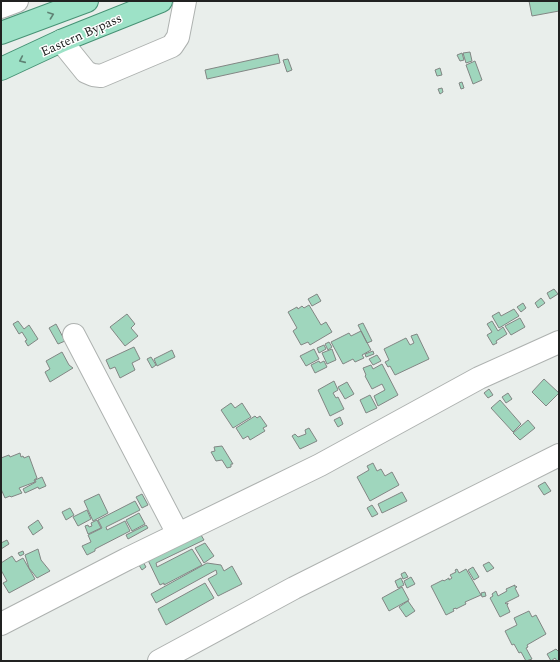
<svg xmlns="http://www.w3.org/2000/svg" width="560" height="662" viewBox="0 0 560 662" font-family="Spectral,serif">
	<rect width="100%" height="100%" fill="#e9eeeb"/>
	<path fill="#9fd6bd" stroke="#828684" d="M529,1H559V11L532,16Z
		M470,52L472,61L466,63L463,53Z
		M462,53L464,60L460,61L457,55Z
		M278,54L280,63L207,79L205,70Z
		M288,59L292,70L287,72L283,60Z
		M475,61L482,80L473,84L466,65Z
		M440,68L442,75L437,76L435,70Z
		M462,82L464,88L461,89L459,83Z
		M442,88L443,92L440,94L438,89Z
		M554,289L558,294L550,299L547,293Z
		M317,294L321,301L312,306L308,299Z
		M541,298L545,303L538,308L535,303Z
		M523,303L526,308L521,312L517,307Z
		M309,305L321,325L326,322L332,332L310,345L308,342L301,345L293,331L297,328L288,312L297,307L298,309L302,306L304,308Z
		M514,309L519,316L499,328L492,316L499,312L501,316Z
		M127,314L135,324L131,328L138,336L125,346L110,327Z
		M520,318L525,327L511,335L505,326Z
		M18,321L24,329L29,325L38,339L28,346L25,341L27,340L22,332L19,334L13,324Z
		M492,321L498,331L503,327L507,334L496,341L497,343L493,345L487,335L492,332L487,324Z
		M363,323L372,341L367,343L358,325Z
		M56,324L65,341L58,344L49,328Z
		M361,331L371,350L362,355L364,358L355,362L353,359L343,364L331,342L349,333L351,336Z
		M417,334L429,359L395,375L390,366L388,367L385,362L389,360L384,349L406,338L410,345L414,343L411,336Z
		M329,342L332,347L328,350L325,344Z
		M324,345L326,349L319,353L317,348Z
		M134,347L140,359L132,363L135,370L120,378L115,367L110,369L106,360Z
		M314,349L319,359L306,366L300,356Z
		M332,349L336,360L327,364L322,353Z
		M172,350L175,357L157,366L154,359Z
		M373,351L374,354L366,357L365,354Z
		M62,352L69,365L73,368L50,382L45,372L50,369L46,361Z
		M377,355L381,361L373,365L369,359Z
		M151,357L156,365L152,368L147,359Z
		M319,361L320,363L324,361L327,367L315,373L311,365Z
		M382,364L398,395L378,406L374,396L385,390L382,384L372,389L365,376L366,375L363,368L371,365L373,369Z
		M544,379L559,393L546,406L532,392Z
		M334,381L338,390L333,393L336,398L338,397L344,409L330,416L318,390Z
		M347,382L354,394L345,399L338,387Z
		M489,389L493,395L488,398L484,393Z
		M508,393L512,399L506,403L502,397Z
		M370,395L377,408L366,413L360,400Z
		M500,400L521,424L513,432L491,408Z
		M231,403L235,408L242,403L251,417L233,428L221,410Z
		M255,416L257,418L260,416L267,426L263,428L265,431L250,440L248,436L243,439L236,428Z
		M340,417L343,424L338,427L334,420Z
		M528,420L535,428L520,440L513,433Z
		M309,428L317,441L300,449L292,436L295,434L298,437L306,434L305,430Z
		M222,446L233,464H231V467L227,468L222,460L216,461L211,452L215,451L214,447Z
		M20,453L21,457L23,456L24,458L29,456L37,478L34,480L35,482L19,488L22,493L11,497L10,496L5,498L1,489V458L9,455L10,457Z
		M373,463L377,471L381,469L385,476L392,472L399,485L370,501L357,477L369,470L367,466Z
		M42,477L46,486L39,489L38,487L25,493L23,489L36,482L35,480Z
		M545,482L551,491L544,495L538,486Z
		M402,492L407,501L382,513L378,504Z
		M99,494L108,513L93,521L84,501Z
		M142,494L148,505L142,508L136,497Z
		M135,501L140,510L106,527L107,530L125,521L130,531L95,549V551L87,555L82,546L91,542L88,535L102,528L98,520Z
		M372,505L378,514L372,517L367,508Z
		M70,508L74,515L66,520L62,512Z
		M87,510L91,519L78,526L73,517Z
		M139,513L145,524L132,531L126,520Z
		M38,520L43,528L33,535L28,527Z
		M97,520L101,528L88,534L85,526L88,525L89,527L92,526L91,523Z
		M146,525L148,528L128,539L126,535Z
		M198,530L204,540L156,563L157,567L192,549L202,565L164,585V583L160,585L147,558Z
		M7,540L9,544L1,549V543Z
		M205,543L214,556L204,563L195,548Z
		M38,549L41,560L50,571L37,578L29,568L25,555Z
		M23,551L24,554L20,556L18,553Z
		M12,556L16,562L23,558L35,579L9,593L3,583L7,581L1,570V563Z
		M142,560L146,567L142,570L137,562Z
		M489,562L494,568L487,572L483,565Z
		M207,563L221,565L224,571L232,566L242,584L218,596L208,579L217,574L216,570L156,603L151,594Z
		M473,567L479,577L474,580L468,570Z
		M457,569L459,573L466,569L481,595L465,602L466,604L456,609V608L453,609L454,611L446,615L431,586L443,580L444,581L449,578V580L452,578L450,575L456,572L455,570Z
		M405,572L408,577L403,579L401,574Z
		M411,577L415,584L407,588L404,581Z
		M401,578L404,585L398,588L395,581Z
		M205,583L214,598L166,625L158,609Z
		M515,585L514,586H516L517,587L515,588L519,596L505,603L506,604L508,603V604L507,605L510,612L500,617L490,598L493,596L492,594L496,591L498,596L507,591L506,589Z
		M402,587L409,600L389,611L382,598Z
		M485,592L486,596L482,597L481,593Z
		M408,601L415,611L406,617L399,607Z
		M529,611L532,617L536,615L546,634L527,645L528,647L526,648L532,659L526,661L521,652L519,653L514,644L512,645L505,631L517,625L514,618Z
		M556,649L558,651H559V661H557L555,658L551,661L547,654Z"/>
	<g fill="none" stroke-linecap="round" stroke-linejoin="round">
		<g stroke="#aeb2b0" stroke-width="24">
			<path id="minor" d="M1,7L17,1
				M61,41L86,72L93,75L101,76L172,46L178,37L185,1
				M74,335L178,534
				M1,624L127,559L320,465L479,378L559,342
				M159,661L294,588L559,455"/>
		</g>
		<g stroke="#479275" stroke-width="24">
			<path id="major" d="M1,33L87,1
				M1,69L61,41L161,1"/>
		</g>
		<use href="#minor" stroke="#fff" stroke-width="22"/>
		<use href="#major" stroke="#9de2c7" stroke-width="22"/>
	</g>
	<defs><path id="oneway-chevron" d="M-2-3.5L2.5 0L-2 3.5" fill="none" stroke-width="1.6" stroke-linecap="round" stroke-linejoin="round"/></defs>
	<g stroke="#5f8274">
		<use href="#oneway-chevron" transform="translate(51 15) rotate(-20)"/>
		<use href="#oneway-chevron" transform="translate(22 60) rotate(156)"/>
	</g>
	<g text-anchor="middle" stroke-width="3" stroke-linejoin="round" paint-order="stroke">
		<g font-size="13" fill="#212221" stroke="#fff">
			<text transform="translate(81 34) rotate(-24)" y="5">Eastern Bypass</text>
		</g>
	</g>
	<rect width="560" height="662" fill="none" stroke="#212221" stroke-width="4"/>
</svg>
